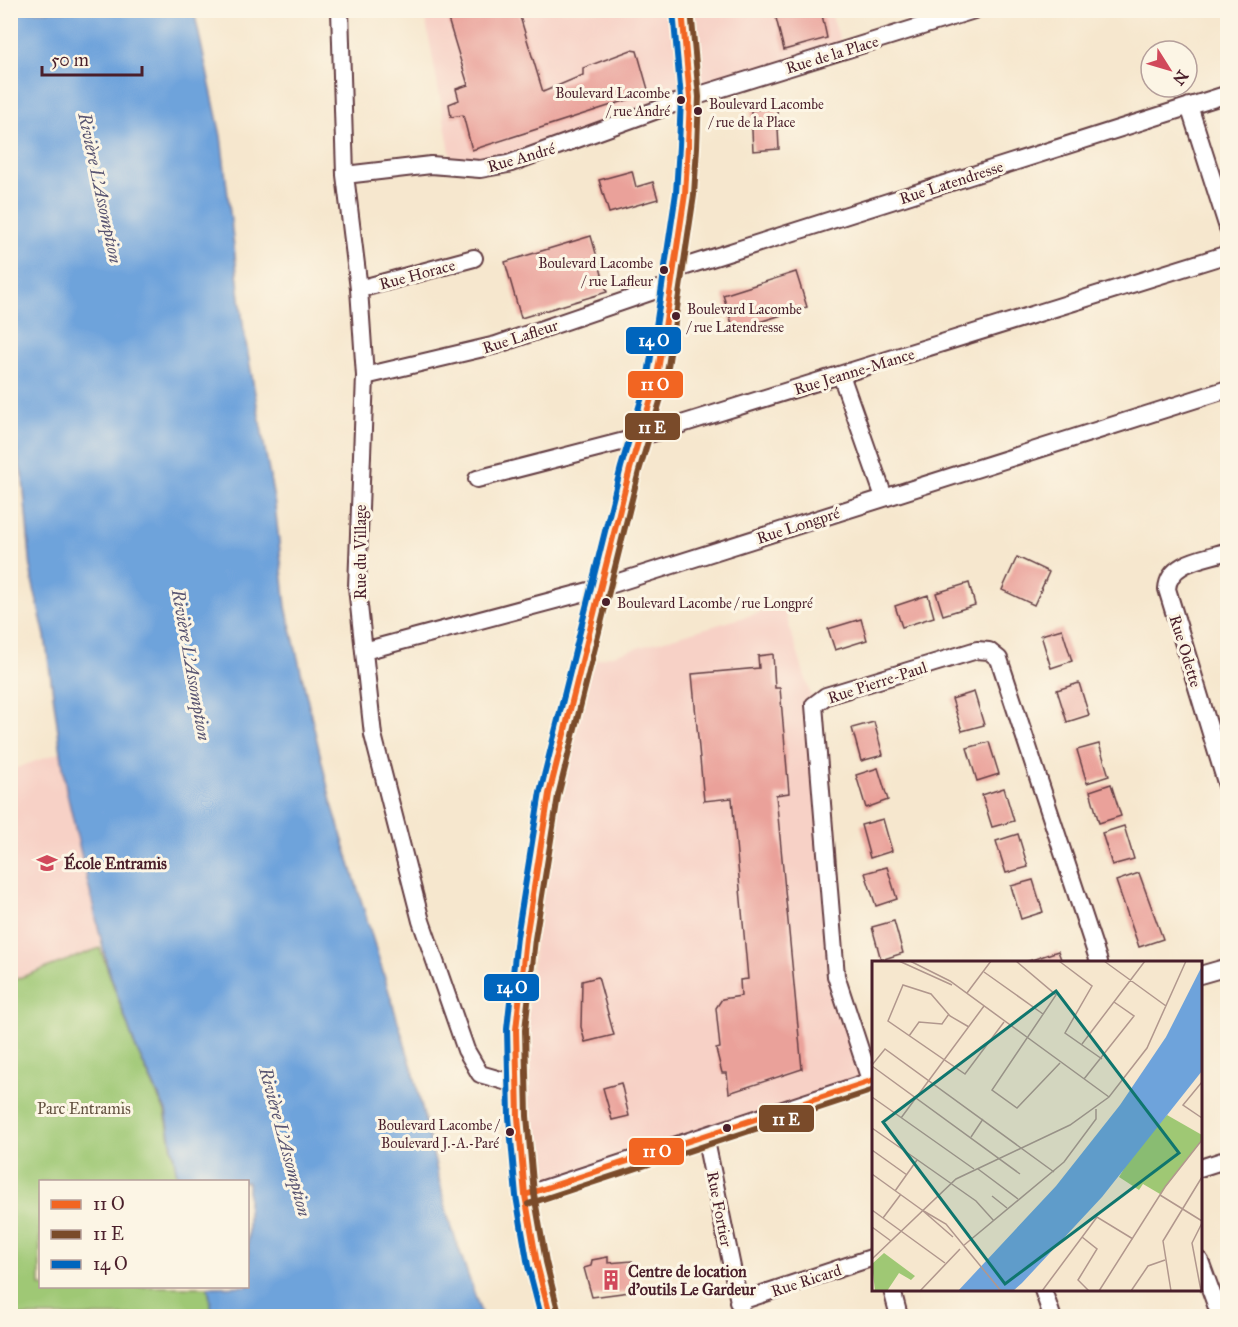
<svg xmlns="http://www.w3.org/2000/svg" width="1238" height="1327" viewBox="0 0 1238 1327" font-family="'IM FELL Great Primer',serif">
	<rect width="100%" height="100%" fill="#fcf5e5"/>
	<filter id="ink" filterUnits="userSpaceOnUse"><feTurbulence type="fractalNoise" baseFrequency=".0167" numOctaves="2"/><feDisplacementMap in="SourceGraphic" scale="12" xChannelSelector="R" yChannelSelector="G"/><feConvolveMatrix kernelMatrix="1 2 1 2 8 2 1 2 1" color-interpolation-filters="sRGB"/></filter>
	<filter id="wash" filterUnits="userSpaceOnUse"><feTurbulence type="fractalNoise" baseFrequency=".008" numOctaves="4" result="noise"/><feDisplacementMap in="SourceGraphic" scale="24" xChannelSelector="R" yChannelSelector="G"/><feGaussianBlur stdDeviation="1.35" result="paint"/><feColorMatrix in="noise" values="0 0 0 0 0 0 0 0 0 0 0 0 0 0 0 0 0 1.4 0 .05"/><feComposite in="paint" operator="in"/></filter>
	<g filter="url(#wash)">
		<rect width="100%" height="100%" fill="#f6e7ce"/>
		<path fill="#f7d1c6" d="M424,11H830L844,51L537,154L453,168Z
			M783,606L814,705L836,976L870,1080L525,1195L518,1117L549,794L592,661Z
			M61,752L66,789L100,937V948L11,981V770Z"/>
		<path fill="#9fc874" stroke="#747450" stroke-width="1.5" d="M100,948L134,1044L165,1112L178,1181L40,1182V1286L208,1287L213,1316H11V981Z"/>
		<path fill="#6ea3db" stroke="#5c6183" stroke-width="1.5" d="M10,11H194L221,136L244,332L275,505L286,607L331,801L413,1071L448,1217L482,1316H213L208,1287L248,1286V1182L178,1181L166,1111L135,1046L107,965L66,789L45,636L32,580L23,480L10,421Z"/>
		<g id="blocks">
			<path fill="#eaa19a" d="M467,10H518L543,92L583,75V68L631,50L637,51L649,93L472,150L463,115L451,117L449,104L459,100L456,89L468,85L448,19L468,15Z
				M774,10H821L827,38L784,50Z
				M777,108L779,149L753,151L751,110Z
				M632,171L636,187L653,182L658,199L609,213L599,180Z
				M591,236L607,292L521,318L505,262Z
				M796,272L807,307L734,330L723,295Z
				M1017,557L1049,572L1034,605L1002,590Z
				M969,583L975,605L943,615L936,593Z
				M928,595L934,617L902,627L895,606Z
				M861,619L867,640L835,650L828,629Z
				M1062,629L1072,661L1051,668L1041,635Z
				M773,654L775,688H780L789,793L776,795L802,1069L729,1093L727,1073H722L716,1049L720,1048L716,1008L722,999L741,996L740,980L748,979L732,798L704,801L692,674L759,668L758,656Z
				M1079,683L1089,715L1067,722L1057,690Z
				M974,692L984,725L962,731L952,699Z
				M874,722L883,755L861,761L852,728Z
				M989,742L999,774L977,781L967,748Z
				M1099,744L1109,776L1087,783L1077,750Z
				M878,768L888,800L866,808L856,775Z
				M1111,784L1121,816L1099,823L1090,791Z
				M1004,788L1014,821L992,827L982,795Z
				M883,819L892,851L870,858L861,825Z
				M1124,826L1134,859L1112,865L1102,833Z
				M1018,834L1028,867L1006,873L996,841Z
				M887,867L897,899L876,906L865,873Z
				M1139,873L1163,939L1139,947L1116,881Z
				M1033,880L1043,912L1021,919L1011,886Z
				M894,921L903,953L881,960L872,927Z
				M1058,951L1062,962H1026Z
				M598,977L614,1035L585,1042L581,1027L582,981Z
				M621,1083L629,1116L612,1120L603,1088Z
				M608,1257V1263L632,1261L637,1291L592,1297L584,1268L591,1266L592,1260Z"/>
		</g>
	</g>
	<g filter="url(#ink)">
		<use href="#blocks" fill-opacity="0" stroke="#643d43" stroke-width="1.5"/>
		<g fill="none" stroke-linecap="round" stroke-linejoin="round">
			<g stroke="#643d43" stroke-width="20">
				<path id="minor" d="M340,10L345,175L359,289L365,376L357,587L373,735L421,921L466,1050L480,1074L518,1085
					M1189,106L1228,228
					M345,175L431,165L480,169L508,164L690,98L974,10
					M674,270L1228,94
					M359,289L474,258
					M841,375L884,497
					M365,376L496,345L671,285
					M477,479L640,437L1228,254
					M1228,551C1205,559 1169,561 1167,589L1228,789
					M364,651L600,588L1228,389
					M1200,975L1228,967
					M870,1080L836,976L814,705L826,696L977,650L989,651L999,659L1099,962
					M705,1136L742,1316
					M1200,1168L1228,1159
					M525,1195L874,1080
					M1200,1261L1219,1313L1222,1316
					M892,1290L899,1316
					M1043,1290L1052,1316
					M738,1302L874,1257"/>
			</g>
			<g stroke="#643d43" stroke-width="24">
				<path id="major" d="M550,1316L537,1264L525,1195L518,1117L516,1030L526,938L549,794L630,469L656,382L664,334L685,194L688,146L690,98L682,10"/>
			</g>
			<use href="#minor" stroke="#fff" stroke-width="16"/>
			<use href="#major" stroke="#fff" stroke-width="21"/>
			<g stroke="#fcf5e5" stroke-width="10">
				<path id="bus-1" d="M525,1195L874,1080
					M550,1316L537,1264L525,1195L518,1117L516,1030L526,938L549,794L630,469L656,382L664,334L685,194L688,146L690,98L682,10"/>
			</g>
			<g stroke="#fcf5e5" stroke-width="10">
				<path id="bus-2" d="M528,1204L874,1090
					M559,1314L546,1262L534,1194L527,1116L525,1030L535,939L558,796L639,471L665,385L673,335L694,195L697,147L699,97L691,10"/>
			</g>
			<g stroke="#fcf5e5" stroke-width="10">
				<path id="bus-3" d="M541,1316L528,1266L516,1196L509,1117L507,1029L517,937L540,792L621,467L647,380L655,333L676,193L679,146L681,98L673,11"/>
			</g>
			<use href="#bus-1" stroke="#f26522" stroke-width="6"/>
			<use href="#bus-2" stroke="#7a4b2a" stroke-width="6"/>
			<use href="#bus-3" stroke="#0065bd" stroke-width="6"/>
		</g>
	</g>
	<defs>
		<g id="school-bare" transform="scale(1.62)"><path d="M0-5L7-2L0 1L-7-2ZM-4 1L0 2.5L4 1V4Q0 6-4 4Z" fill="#d1495b" stroke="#fcf5e5" stroke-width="2.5" paint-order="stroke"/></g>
		<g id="building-bare" transform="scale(1.62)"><path d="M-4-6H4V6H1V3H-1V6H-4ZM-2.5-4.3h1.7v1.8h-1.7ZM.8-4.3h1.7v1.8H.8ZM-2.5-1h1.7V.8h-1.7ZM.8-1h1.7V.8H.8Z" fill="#d1495b" stroke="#fcf5e5" stroke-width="2.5" paint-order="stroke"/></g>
	</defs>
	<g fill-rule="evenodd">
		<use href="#school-bare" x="47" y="863"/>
		<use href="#building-bare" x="611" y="1280"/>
	</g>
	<g fill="#4a1f2b" stroke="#fcf5e5" stroke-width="2">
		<circle cx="681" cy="100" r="5"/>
		<circle cx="698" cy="111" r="5"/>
		<circle cx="664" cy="270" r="5"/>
		<circle cx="676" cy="316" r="5"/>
		<circle cx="606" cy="602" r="5"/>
		<circle cx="727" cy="1128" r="5"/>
		<circle cx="510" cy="1132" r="5"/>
	</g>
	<g text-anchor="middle" stroke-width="6" stroke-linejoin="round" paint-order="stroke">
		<g font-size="14" fill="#4a1f2b" stroke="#fcf5e5" text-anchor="end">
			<text x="670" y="98">Boulevard Lacombe<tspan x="670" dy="18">/ rue André</tspan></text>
			<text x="709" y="109" text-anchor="start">Boulevard Lacombe<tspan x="709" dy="18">/ rue de la Place</tspan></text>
			<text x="653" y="268">Boulevard Lacombe<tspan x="653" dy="18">/ rue Lafleur</tspan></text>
			<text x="687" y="314" text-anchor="start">Boulevard Lacombe<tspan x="687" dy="18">/ rue Latendresse</tspan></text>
			<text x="617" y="608" text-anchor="start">Boulevard Lacombe / rue Longpré</text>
			<text x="499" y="1130">Boulevard Lacombe /<tspan x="499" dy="18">Boulevard J.-A.-Paré</tspan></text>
		</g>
		<g font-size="16" fill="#4a1f2b" stroke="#fcf5e5">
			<text transform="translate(832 54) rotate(-17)" y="6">Rue de la Place</text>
			<text transform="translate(521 157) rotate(-16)" y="6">Rue André</text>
			<text transform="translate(951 182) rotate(-18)" y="6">Rue Latendresse</text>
			<text transform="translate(417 274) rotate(-15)" y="6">Rue Horace</text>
			<text transform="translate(520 336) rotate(-18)" y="6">Rue Lafleur</text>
			<text transform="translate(854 371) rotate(-17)" y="6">Rue Jeanne-Mance</text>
			<text transform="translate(798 525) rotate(-18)" y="6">Rue Longpré</text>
			<text transform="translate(360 552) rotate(-90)" y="6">Rue du Village</text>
			<text transform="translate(1186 651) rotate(73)" y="6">Rue Odette</text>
			<text transform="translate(877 682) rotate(-18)" y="6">Rue Pierre-Paul</text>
			<text transform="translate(720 1209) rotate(79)" y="6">Rue Fortier</text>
			<text transform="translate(806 1280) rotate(-18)" y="6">Rue Ricard</text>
		</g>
		<g font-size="16" font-weight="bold" fill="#4a1f2b" stroke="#fcf5e5" text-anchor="start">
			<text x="64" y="869">École Entramis</text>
			<text x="628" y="1277">Centre de location<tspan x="628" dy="18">d'outils Le Gardeur</tspan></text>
		</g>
		<g font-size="16" fill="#645241" stroke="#fcf5e5">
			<text x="84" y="1114">Parc Entramis</text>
		</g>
		<g font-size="18" font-style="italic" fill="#585471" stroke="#fcf5e5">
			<text transform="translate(100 188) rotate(78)" y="6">Rivière L'Assomption</text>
			<text transform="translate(191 665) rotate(80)" y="6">Rivière L'Assomption</text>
			<text transform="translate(285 1142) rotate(75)" y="6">Rivière L'Assomption</text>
		</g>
	</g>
	<g transform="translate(872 961)">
		<rect width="330" height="330" fill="#f6e7ce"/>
		<path d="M295,154L330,174V179L288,233L271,223L267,229L247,216L262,191ZM12,292L43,315L39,319L27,312L15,330H3L0,303Z" fill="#9fc874"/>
		<path d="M330,5V110L230,236L150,322L141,330H86L184,225L248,144L294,76Z" fill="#6ea3db"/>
		<path fill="none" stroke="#b1978d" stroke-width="1.5" d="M27,0L80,24M38,0L78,20L237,136M144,0L184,34L120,129L145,147L188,102M187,0L220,25L193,72L230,98M232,0L294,45M112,11L171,53M95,32L119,0M97,66L78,55L59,33L31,24L16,60L93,113L132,61M37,75L47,61L70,63L77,53M210,83L273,0M0,104L13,88L182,211M0,105L148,213M212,118L262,55L242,41M330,121L311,144L330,157M0,136L102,208M29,157L112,45M0,167L104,240L122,260M99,176L111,158M0,189L35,214M106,208L146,238M0,213L50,249M23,230L45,199M288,234L330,260M120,235L135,247M0,249L73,302M50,249L74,263L129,330M50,249L81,276M11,257L29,233M0,266L19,280M210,276L225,288L206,319L217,330M91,285L192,201L224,158V148M0,298L84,218L198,164L237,136L275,87L314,0M48,330L88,288M170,330L225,256L261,278M227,330L293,226L330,179M259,330L276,305L293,299M299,330L291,280L330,216M329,330L320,282L330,262"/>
		<path fill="#0f766e" fill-opacity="0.15" stroke="#0f766e" stroke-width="3" d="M184,30L307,192L133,323L11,161Z"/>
		<rect width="330" height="330" fill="none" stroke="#4a1f2b" stroke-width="3"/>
	</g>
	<g stroke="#fcf5e5" stroke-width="2">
		<rect x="625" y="326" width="57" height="29" rx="6" fill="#0065bd"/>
		<rect x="627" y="370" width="57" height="29" rx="6" fill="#f26522"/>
		<rect x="624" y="412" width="57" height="29" rx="6" fill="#7a4b2a"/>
		<rect x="483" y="973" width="57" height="29" rx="6" fill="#0065bd"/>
		<rect x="758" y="1104" width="57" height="29" rx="6" fill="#7a4b2a"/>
		<rect x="628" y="1137" width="57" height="29" rx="6" fill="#f26522"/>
	</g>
	<g font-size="16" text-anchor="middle" font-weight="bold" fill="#fff">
		<text x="654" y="346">14 O</text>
		<text x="655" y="390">11 O</text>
		<text x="652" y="433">11 E</text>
		<text x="512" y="993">14 O</text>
		<text x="786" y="1125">11 E</text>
		<text x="657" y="1157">11 O</text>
	</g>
	<rect width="1238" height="1327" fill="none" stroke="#fcf5e5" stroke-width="36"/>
	<rect x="39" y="1180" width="210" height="108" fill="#fcf5e5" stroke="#b59f9b" stroke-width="1.5"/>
	<rect x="51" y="1200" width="30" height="9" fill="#f26522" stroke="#b59f9b" stroke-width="1.5"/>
	<text x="93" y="1210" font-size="18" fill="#4a1f2b">11 O</text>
	<rect x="51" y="1230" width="30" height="9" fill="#7a4b2a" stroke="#b59f9b" stroke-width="1.5"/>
	<text x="93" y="1240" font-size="18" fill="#4a1f2b">11 E</text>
	<rect x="51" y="1260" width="30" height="9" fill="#0065bd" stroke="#b59f9b" stroke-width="1.5"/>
	<text x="93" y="1270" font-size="18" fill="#4a1f2b">14 O</text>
	<g transform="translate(1169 69) rotate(127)"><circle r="28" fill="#fcf5e5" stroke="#b59f9b" stroke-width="1.5"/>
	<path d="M0-4.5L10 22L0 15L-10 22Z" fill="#d1495b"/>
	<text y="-9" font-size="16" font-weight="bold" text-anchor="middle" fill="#4a1f2b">N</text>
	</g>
	<path d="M42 66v9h100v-9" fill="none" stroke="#4a1f2b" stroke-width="3"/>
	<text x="51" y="66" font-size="18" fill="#4a1f2b" stroke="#fcf5e5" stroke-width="4.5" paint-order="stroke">50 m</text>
</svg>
